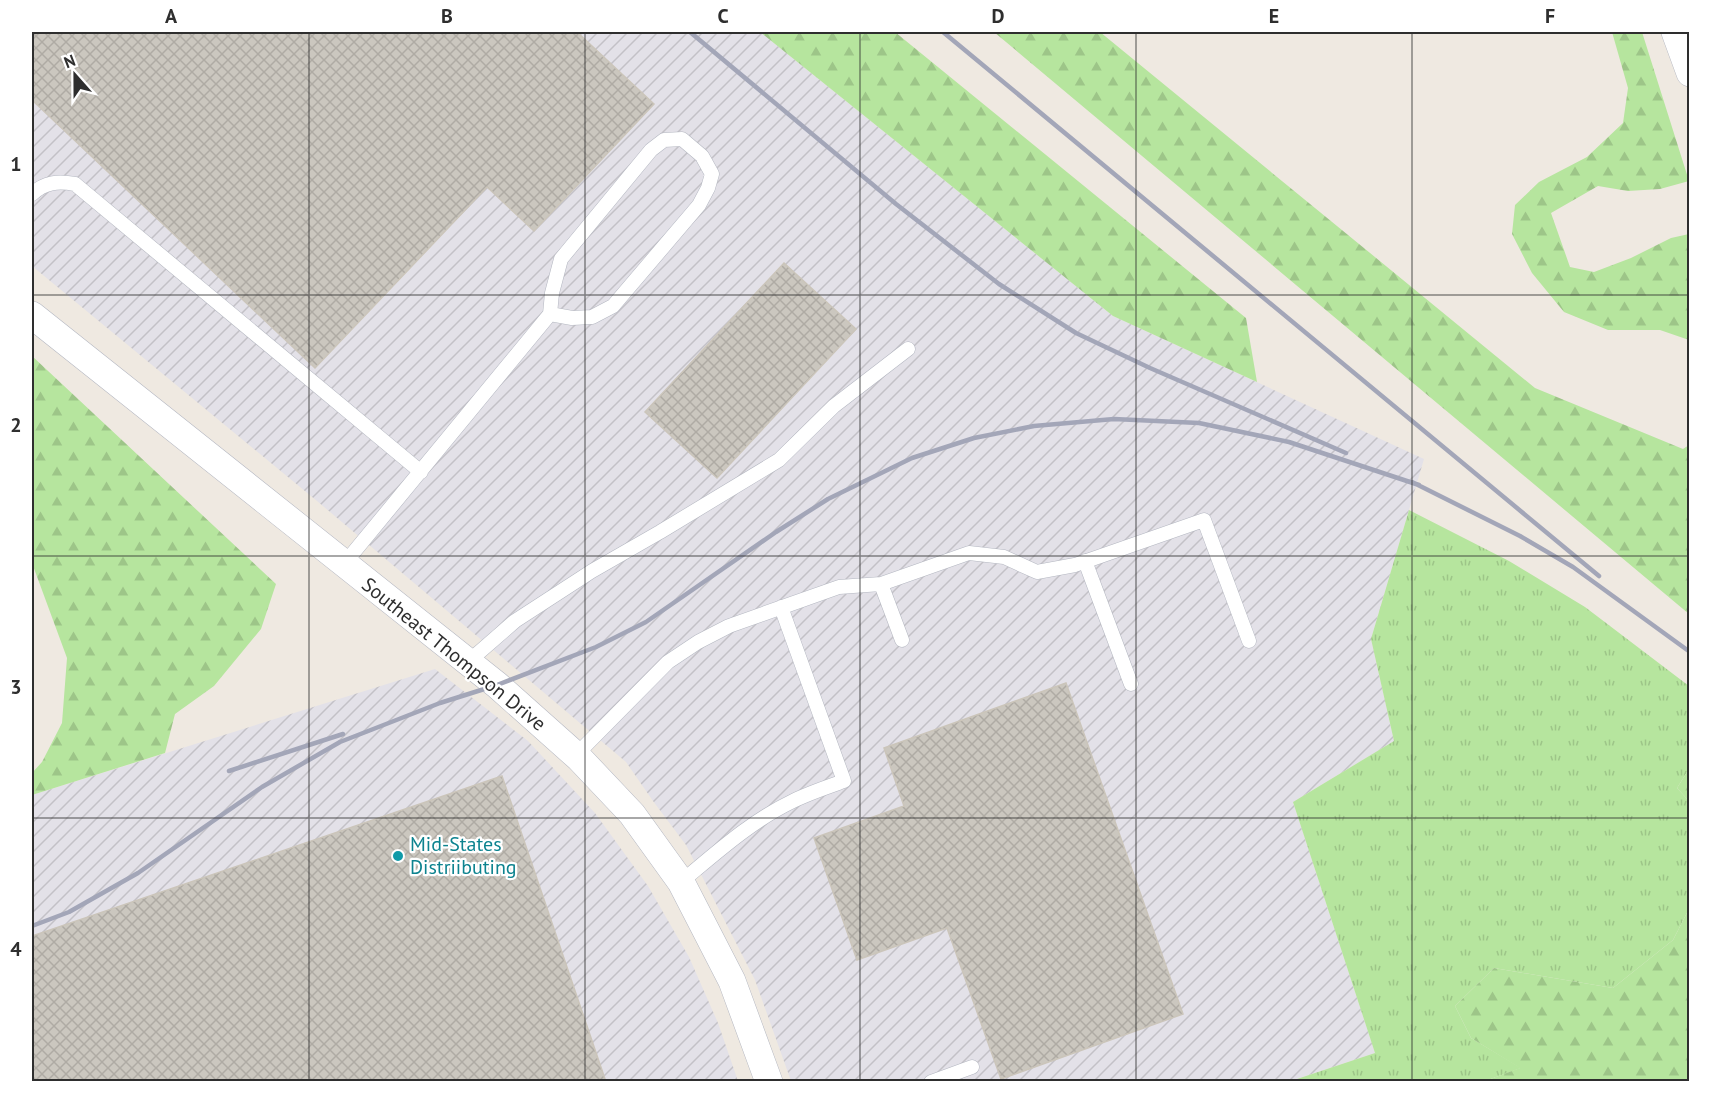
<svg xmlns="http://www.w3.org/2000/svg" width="1721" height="1113" viewBox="0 0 1721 1113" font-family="'PT Sans',sans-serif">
	<defs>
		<pattern id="industrial-furrows" width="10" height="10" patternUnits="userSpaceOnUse" patternTransform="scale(1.5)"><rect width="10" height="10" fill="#e3e1e8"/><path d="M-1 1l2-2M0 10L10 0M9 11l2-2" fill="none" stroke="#c3c1c7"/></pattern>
		<pattern id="grass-tufts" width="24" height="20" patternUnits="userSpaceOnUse" patternTransform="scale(1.5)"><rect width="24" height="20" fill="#b6e59e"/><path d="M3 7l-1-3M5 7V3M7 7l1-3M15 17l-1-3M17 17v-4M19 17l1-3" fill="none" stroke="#9dc588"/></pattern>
		<pattern id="forest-firs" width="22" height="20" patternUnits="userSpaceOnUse" patternTransform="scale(1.5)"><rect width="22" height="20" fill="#b6e59e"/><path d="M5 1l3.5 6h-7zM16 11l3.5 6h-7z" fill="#9dc588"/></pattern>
		<pattern id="building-cross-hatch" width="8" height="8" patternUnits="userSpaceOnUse" patternTransform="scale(1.5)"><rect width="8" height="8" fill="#cbc7bf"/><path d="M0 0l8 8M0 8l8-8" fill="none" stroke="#afaba4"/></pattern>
	</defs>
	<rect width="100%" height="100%" fill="#efe9e1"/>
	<path fill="url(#industrial-furrows)" d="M32,32H760L1113,316L1424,459L1371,639L1394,741L1293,802L1375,1053L1288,1082L791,1081L755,980L686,845L653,801L626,762L317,501L32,266Z
		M435,669L528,741L595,813L648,886L689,957L718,1023L738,1081H32V795Z"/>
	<path fill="url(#grass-tufts)" d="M1409,510L1509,561L1585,607L1689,686V769L1677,788L1689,801V909L1673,940L1613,988L1494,968L1455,1006L1471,1038L1521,1068L1485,1081L1288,1082L1375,1053L1293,802L1394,741L1371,639Z"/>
	<path fill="url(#forest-firs)" d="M760,32H895L1246,318L1257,382L1113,316Z
		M994,32H1100L1535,388L1683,449L1689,445V614Z
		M1612,32H1642L1689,181L1660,189L1628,191L1598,186L1551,213L1570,267L1594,272L1631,258L1671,238L1689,234V340L1660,330H1608L1564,312L1532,273L1512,234L1515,205L1539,182L1587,157L1623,123L1628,88Z
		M32,356L276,584L261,629L214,686L175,714L165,753L32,795V773L42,762L62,723L67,658L32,563Z
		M1689,769V801L1677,788Z
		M1689,909V1081H1485L1520,1068L1471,1038L1455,1006L1494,968L1613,988L1673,940Z"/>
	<path fill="url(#building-cross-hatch)" stroke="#cbc5ba" stroke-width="1.5" d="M32,32H577L654,104L534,231L487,187L315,368L32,100Z
		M784,263L856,329L717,478L645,412Z
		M1066,683L1183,1014L1001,1079L947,928L857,960L814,838L904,806L884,748Z
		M502,776L606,1082H32V936Z"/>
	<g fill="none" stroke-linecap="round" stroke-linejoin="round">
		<g stroke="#b4b7c1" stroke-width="15">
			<path id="service" d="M32,194C45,182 58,181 75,184L421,472
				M1085,561L1131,684
				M344,564L550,314L552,293L561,259L651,150L664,140L682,139L702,156L712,174L708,188L699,205L613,306L592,317L572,318L550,314
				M881,584L902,640
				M468,662L515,621L592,571L660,532L779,460L834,406L908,349
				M576,755L668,662L698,642L729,626L839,587L881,584L969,553L1004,557L1037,572L1075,565L1204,520L1249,641
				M681,882C716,853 751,821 793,801C809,793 827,787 844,781L781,607
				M931,1082L972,1067"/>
		</g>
		<g stroke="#b4b7c1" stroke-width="28">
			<path id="minor" d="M1675,32L1690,73
				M32,315L497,685L579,758L632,814L681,882L732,981L769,1082"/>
		</g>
		<use href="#service" stroke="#fff" stroke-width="14"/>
		<use href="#minor" stroke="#fff" stroke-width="27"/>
		<path stroke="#a3a6b8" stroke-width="4.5" d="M690,32L896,204L999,284L1076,333L1150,368L1346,453
			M943,32L1599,576
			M1412,482L1520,536L1573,567L1690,652
			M229,771L343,734
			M32,926L69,912L138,873L262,787L340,742L440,703L497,685L596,647L646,622L776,532L828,499L912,458L974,438L1034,426L1114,419L1199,423L1289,442L1419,485"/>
	</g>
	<path fill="none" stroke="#2e2e2e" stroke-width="1.5" stroke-opacity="0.55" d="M309,32V1082M585,32V1082M860,32V1082M1136,32V1082M1412,32V1082M32,295H1690M32,556H1690M32,818H1690"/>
	<circle fill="#0f9aa8" stroke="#fff" stroke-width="2" cx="398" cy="856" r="6"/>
	<g text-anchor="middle" stroke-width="4.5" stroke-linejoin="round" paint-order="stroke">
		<g font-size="20" fill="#2e2e2e" stroke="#fff">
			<text transform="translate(454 654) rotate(39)" y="7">Southeast Thompson Drive</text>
		</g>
		<g font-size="20" fill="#0d838f" stroke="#fff" text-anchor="start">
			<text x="410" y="851">Mid-States<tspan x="410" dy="23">Distriibuting</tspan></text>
		</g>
	</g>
	<rect width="1721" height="1113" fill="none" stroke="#ffffff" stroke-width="66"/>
	<g transform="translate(75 75) rotate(339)" stroke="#ffffff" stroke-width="4.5" paint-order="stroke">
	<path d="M0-4.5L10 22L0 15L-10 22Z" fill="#2e2e2e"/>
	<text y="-9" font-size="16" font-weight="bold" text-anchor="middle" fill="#2e2e2e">N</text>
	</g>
	<rect x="33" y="33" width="1655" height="1047" fill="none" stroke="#2e2e2e" stroke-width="2"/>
	<g font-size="20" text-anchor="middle" font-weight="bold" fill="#2e2e2e">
		<text x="171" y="23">A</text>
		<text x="447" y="23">B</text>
		<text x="723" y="23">C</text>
		<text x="998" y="23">D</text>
		<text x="1274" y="23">E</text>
		<text x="1550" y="23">F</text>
		<text x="16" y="171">1</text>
		<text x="16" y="432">2</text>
		<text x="16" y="694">3</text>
		<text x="16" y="956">4</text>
	</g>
</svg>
